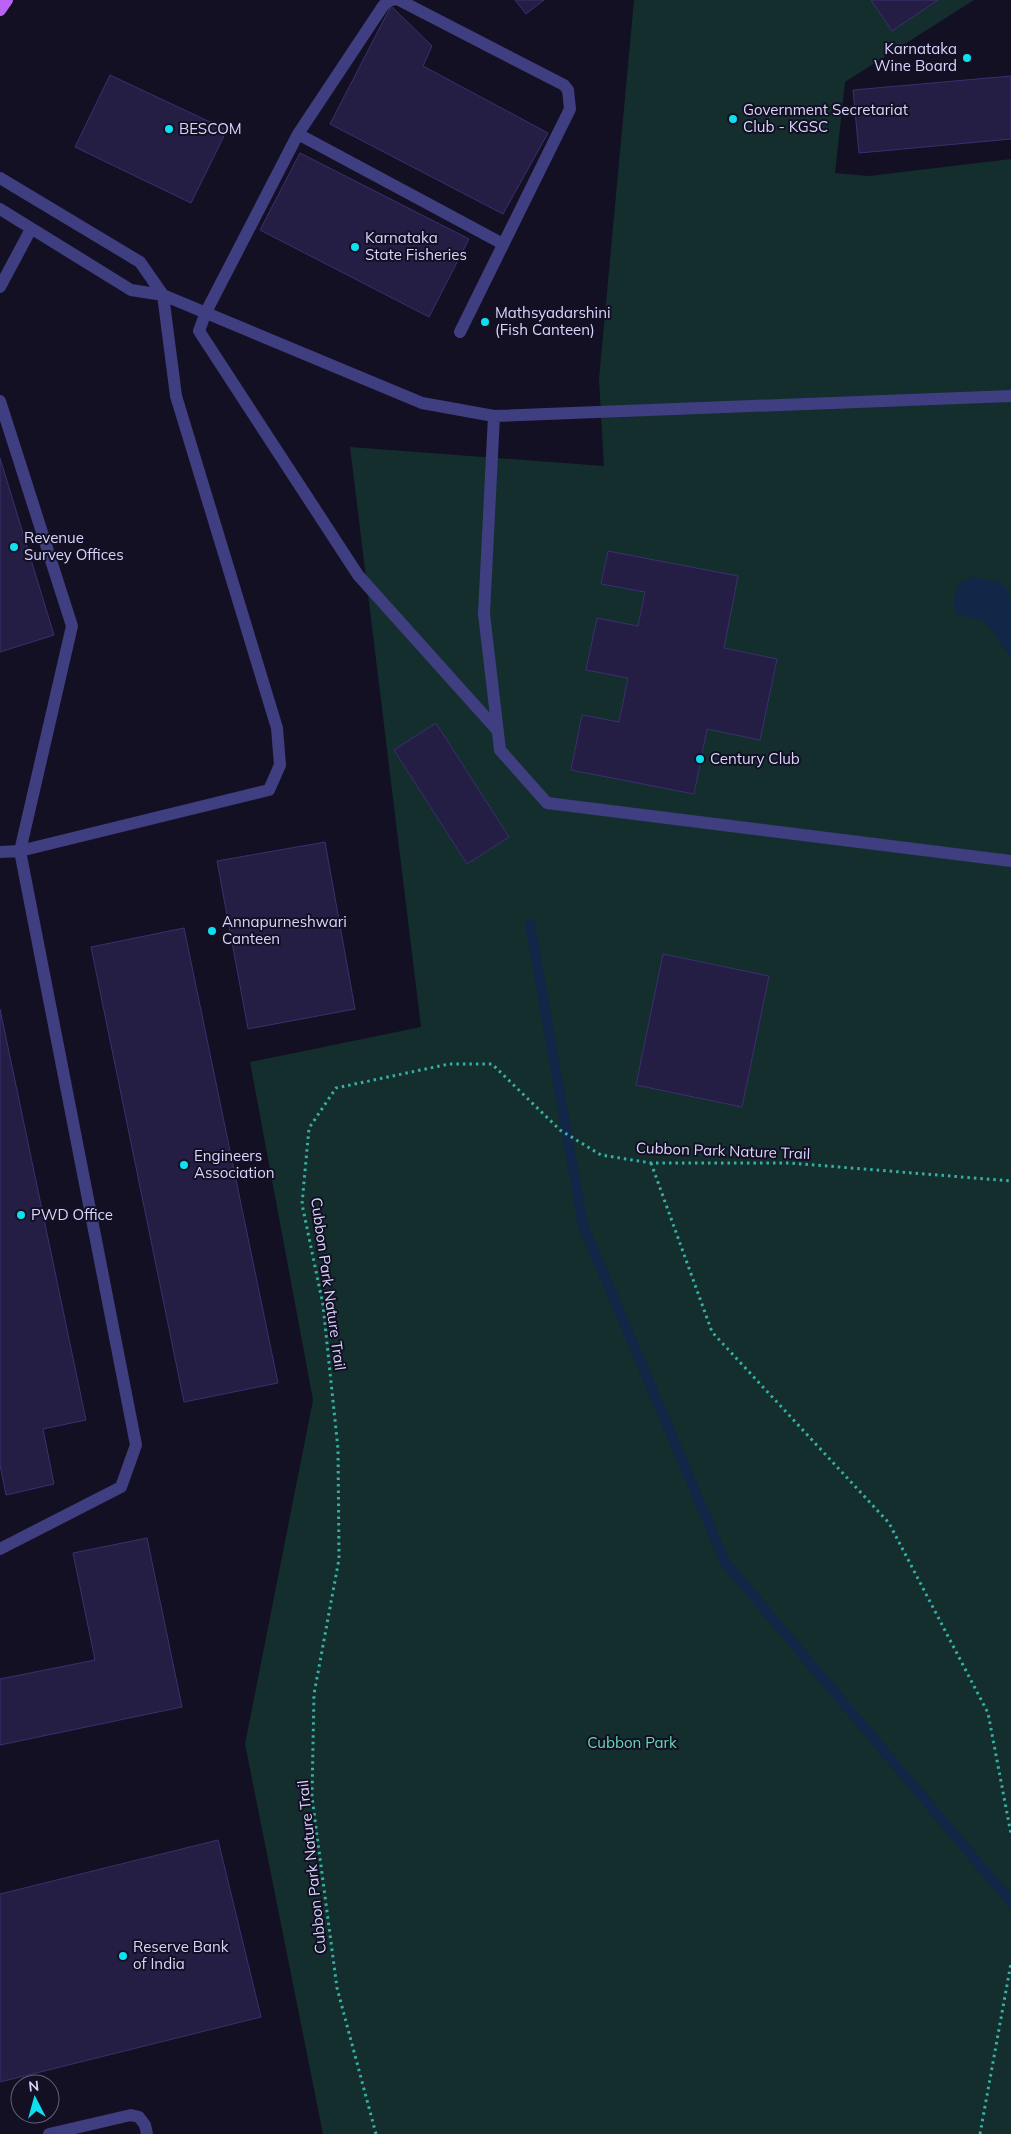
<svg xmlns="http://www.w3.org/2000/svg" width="1011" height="2134" viewBox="0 0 1011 2134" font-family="Mulish,sans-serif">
	<rect width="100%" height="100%" fill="#131024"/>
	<path fill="#132e2c" d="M634,0H974L845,82L835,173L869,176L1011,159V2134H323L245,1744L313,1400L250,1062L421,1027L350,447L604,466L599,379Z"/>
	<path fill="#112747" d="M971,577L1000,582L1008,589L1011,602V656C1000,646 992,626 980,620C973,617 965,618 956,614L953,601L959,584Z"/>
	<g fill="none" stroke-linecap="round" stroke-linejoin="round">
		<path stroke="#112747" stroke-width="10" d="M530,924L583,1225L725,1562L1011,1902"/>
	</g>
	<path fill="#241d44" stroke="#3b306f" d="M515,0H544L526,14Z
		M871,0H938L892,31Z
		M391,6L432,46L423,66L548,133L503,214L330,124Z
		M110,75L227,130L191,203L75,147Z
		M1011,76V139L859,153L853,90Z
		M300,153L469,239L429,317L260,230Z
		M0,458L54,635L0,652Z
		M608,551L738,576L724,648L777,659L760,740L707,729L694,794L571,770L582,715L619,722L628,678L586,670L597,618L638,626L645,592L601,584Z
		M436,723L509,837L467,864L394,750Z
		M325,842L355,1009L248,1029L217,861Z
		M184,928L278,1383L184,1402L91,947Z
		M663,954L769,976L742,1107L636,1085Z
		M0,1009L86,1420L43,1429L54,1484L6,1495L0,1465Z
		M147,1538L182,1707L0,1745V1679L95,1660L73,1553Z
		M218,1840L261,2017L0,2082V1894Z"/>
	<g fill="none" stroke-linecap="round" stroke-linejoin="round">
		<path stroke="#36b0a5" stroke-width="3" stroke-dasharray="2.5 4" stroke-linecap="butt" d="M651,1163L712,1332L889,1523L988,1713L1011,1834
			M376,2134L337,1988L312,1797L314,1694L339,1559L338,1449L323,1305L302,1204L309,1128L336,1088L449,1064H492L560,1130L601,1155L651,1163H790L1011,1181
			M980,2134L1011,1963"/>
		<path stroke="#3e3e80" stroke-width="12" d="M399,0L564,85L568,90L570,109L460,332
			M298,134L383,6L389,0H393
			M0,178L140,262L163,295L176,396L277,728L280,765L269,790L20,851L0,852
			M0,209L131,290L163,295L422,403L494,416L1011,396
			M0,287L31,229
			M0,401L72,626L20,851L136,1445L121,1487L0,1549
			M494,416L484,614L500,750L547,803L1011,861
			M498,731L358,575L199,331L206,312L298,134L503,244
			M49,2134L131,2115L139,2117L145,2125L147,2134"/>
		<path stroke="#bb63f6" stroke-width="12" d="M0,10L7,0"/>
	</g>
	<g fill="#0de1f1" stroke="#131024" stroke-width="2">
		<circle cx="967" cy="58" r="5"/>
		<circle cx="733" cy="119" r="5"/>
		<circle cx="169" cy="129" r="5"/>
		<circle cx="355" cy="247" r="5"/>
		<circle cx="485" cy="322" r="5"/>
		<circle cx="14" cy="547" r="5"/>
		<circle cx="700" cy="759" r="5"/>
		<circle cx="212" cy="931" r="5"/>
		<circle cx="184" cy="1165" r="5"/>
		<circle cx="21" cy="1215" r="5"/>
		<circle cx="123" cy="1956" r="5"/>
	</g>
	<g text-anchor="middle" stroke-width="4" stroke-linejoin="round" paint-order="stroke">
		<g font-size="15" fill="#d9d5fd" stroke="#131024" text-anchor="start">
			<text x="957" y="54" text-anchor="end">Karnataka<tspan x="957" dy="17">Wine Board</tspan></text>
			<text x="743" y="115">Government Secretariat<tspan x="743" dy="17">Club - KGSC</tspan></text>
			<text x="179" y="134">BESCOM</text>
			<text x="365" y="243">Karnataka<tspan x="365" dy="17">State Fisheries</tspan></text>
			<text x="495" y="318">Mathsyadarshini<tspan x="495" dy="17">(Fish Canteen)</tspan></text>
			<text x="24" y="543">Revenue<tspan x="24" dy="17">Survey Offices</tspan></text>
			<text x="710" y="764">Century Club</text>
			<text x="222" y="927">Annapurneshwari<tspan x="222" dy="17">Canteen</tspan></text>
			<text x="194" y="1161">Engineers<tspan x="194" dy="17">Association</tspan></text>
			<text x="31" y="1220">PWD Office</text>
			<text x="133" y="1952">Reserve Bank<tspan x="133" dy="17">of India</tspan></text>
		</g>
		<g font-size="15" fill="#d9d5fd" stroke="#131024">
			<text transform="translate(723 1151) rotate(2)" y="5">Cubbon Park Nature Trail</text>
			<text transform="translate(328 1284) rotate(82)" y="5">Cubbon Park Nature Trail</text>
			<text transform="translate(312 1867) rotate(-96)" y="5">Cubbon Park Nature Trail</text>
		</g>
		<g font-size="15" fill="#65d9b8" stroke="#131024">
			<text x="632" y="1748">Cubbon Park</text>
		</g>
	</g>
	<g transform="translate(35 2099) rotate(354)"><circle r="24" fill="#131024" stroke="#625f7b"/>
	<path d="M0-4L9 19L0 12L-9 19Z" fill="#0de1f1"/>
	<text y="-8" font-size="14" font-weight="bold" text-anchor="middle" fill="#d9d5fd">N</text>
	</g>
</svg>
